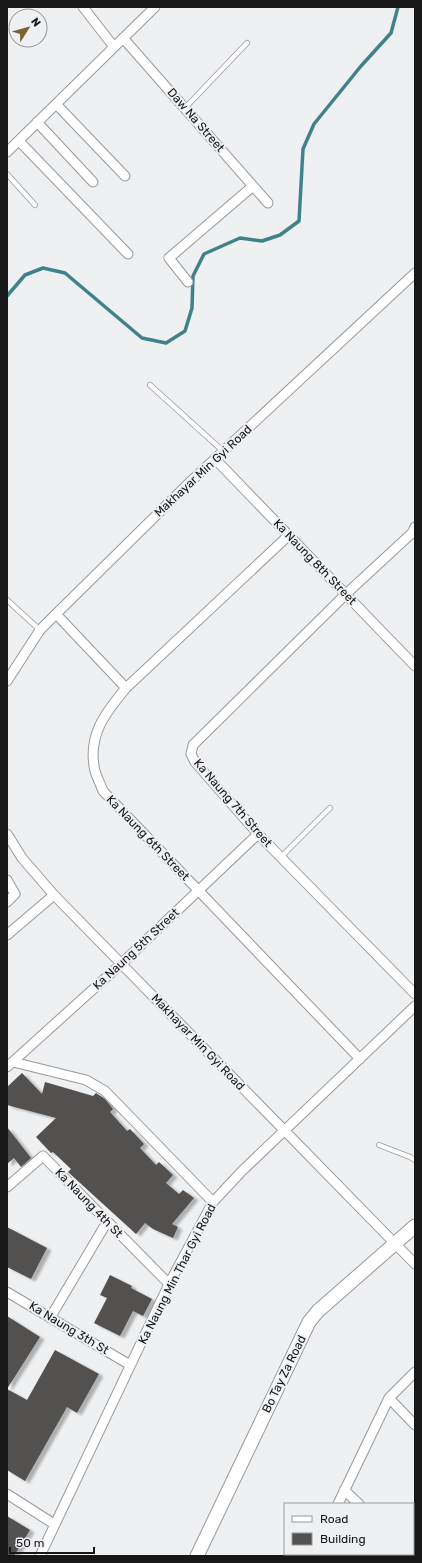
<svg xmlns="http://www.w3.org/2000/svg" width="422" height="1563" viewBox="0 0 422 1563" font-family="Rubik,sans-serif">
	<defs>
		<filter id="shadow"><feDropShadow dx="4.5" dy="2.5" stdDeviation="1" flood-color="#0004"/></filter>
	</defs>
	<rect width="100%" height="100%" fill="#eef0f2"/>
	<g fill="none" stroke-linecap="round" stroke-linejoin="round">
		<path stroke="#408289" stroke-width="3.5" d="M7,296L25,275L43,268L65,273L142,338L166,343L185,331L192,308L193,276L204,254L240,238L262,241L280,235L299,221L303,149L314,124L361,66L391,33L398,7"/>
	</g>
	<path fill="#535150" filter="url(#shadow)" d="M22,1073L42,1094L45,1082L93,1096L96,1093L105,1099L113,1109L110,1112L127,1131L130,1129L144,1144L140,1148L156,1165L159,1162L173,1175L166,1183L179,1194L183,1190L194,1198L172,1224L178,1227L173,1238L153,1229L145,1223L136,1234L68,1172L71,1169L53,1152L51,1153L36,1137L56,1118L7,1105V1087Z
		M7,1127L31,1158L21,1167L14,1158L7,1164Z
		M7,1227L47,1248L31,1279L7,1267Z
		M110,1275L132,1286L131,1288L152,1299L143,1316L133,1311L120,1336L94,1323L107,1298L100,1295Z
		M7,1316L40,1337L7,1389Z
		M55,1350L99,1374L77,1413L67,1407L25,1481L7,1470V1389L27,1400Z
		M7,1516L30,1530L14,1556H7Z"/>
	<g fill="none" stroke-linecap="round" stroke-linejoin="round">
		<g stroke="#98999c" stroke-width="6">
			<path id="service" d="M185,108L247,43
				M7,174L35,205
				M150,385L223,451
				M7,600L40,630
				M281,857L330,808
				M379,1145L410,1157L415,1160"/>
		</g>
		<g stroke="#98999c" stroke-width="11">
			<path id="minor" d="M83,7L114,47
				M123,38L268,203
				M56,104L125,176
				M37,122L93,182
				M19,141L128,254
				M7,152L155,7
				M188,282L169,258L253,186
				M215,459L415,666
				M415,527L412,533L346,594L193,745L191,754L195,762L258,834L415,994
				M289,535L126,688C105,713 87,736 95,771C97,778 101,785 103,791L360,1059
				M56,614L126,688
				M7,681L40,630L56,614L189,483L415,273
				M7,834L22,858L54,895L415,1264
				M7,880L15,894L7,902
				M7,935L54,895
				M13,1062L86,1080L105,1091L213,1202
				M7,1067L121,964L258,834
				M7,1187L43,1156L169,1284
				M7,1292L130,1365
				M50,1318L107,1222
				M389,1398L415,1425
				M344,1490L359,1504
				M7,1494L54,1524
				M338,1504L389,1398L415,1372
				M410,1554L412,1556
				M40,1556L169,1284L213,1202L242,1171L415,1006
				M313,1556L314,1554"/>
		</g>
		<g stroke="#98999c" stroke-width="15">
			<path id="secondary" d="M197,1556L309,1322L318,1311L415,1226"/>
		</g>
		<use href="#service" stroke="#fff" stroke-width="4.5"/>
		<use href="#minor" stroke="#fff" stroke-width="9"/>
		<use href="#secondary" stroke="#fff" stroke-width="13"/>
	</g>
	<g text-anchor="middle" stroke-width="4" stroke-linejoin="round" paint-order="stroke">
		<g font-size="12" fill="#171718" stroke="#eef0f2">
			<text transform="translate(196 120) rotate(49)" y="4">Daw Na Street</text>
			<text transform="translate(203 471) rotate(-43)" y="4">Makhayar Min Gyi Road</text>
			<text transform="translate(315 562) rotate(46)" y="4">Ka Naung 8th Street</text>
			<text transform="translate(233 803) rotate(49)" y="4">Ka Naung 7th Street</text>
			<text transform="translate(148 838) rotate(46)" y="4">Ka Naung 6th Street</text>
			<text transform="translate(136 949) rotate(-43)" y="4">Ka Naung 5th Street</text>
			<text transform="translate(198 1042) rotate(46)" y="4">Makhayar Min Gyi Road</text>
			<text transform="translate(89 1203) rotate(46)" y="4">Ka Naung 4th St</text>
			<text transform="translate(177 1274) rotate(-63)" y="4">Ka Naung Min Thar Gyi Road</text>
			<text transform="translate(69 1328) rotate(31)" y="4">Ka Naung 3th St</text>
			<text transform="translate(284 1374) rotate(-64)" y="4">Bo Tay Za Road</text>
		</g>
	</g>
	<rect width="422" height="1563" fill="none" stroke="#171718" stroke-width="16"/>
	<rect x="284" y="1503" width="130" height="52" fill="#eef0f2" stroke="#98999b"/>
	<rect x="292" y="1516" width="20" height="6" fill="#ffffff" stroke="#98999b"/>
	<text x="320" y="1523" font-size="12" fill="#171718">Road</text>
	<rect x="292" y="1533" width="20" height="12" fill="#535150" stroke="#98999b"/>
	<text x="320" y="1543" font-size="12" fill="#171718">Building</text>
	<g transform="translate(28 28) rotate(53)"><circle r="19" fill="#eef0f2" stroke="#98999b"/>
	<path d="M0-3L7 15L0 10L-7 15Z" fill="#7d6134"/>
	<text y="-6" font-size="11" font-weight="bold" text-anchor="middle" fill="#171718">N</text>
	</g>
	<path d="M10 1547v6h84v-6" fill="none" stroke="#171718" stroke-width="2"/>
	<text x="16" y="1547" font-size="12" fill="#171718" stroke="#eef0f2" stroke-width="3" paint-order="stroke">50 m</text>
</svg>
